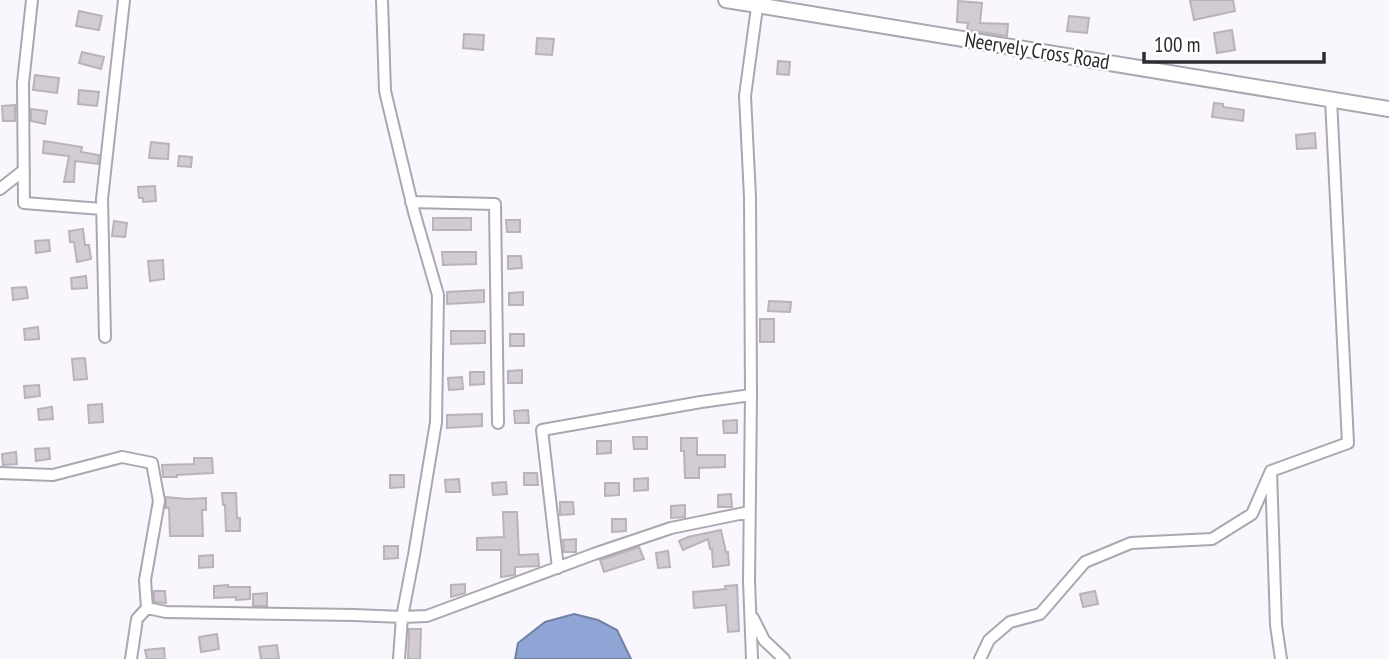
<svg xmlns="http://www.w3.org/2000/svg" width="1389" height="659" viewBox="0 0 1389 659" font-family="'PT Sans Narrow',sans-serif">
	<rect width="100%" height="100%" fill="#f9f6fe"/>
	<path fill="#8fa5d5" stroke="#7281a4" stroke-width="2" d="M574,614L598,620L617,630L631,659H515L518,643L545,622Z"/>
	<path fill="#d3cbd3" stroke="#bab2ba" stroke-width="2" d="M1190,0H1233L1235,11L1194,20Z
		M958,1L982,3L980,23L1008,24L1007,36L967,30L968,23L957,22Z
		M79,11L102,16L99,30L76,26Z
		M1069,16L1089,18L1087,33L1067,31Z
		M1232,30L1235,50L1217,53L1214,33Z
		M464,34L484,35L483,50L463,48Z
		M537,38L554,39L552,55L536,54Z
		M82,52L104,57L101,69L79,63Z
		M778,61L790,62L789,75L777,74Z
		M35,75L59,78L57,93L33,90Z
		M79,90L99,92L97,106L78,104Z
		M1214,103L1223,104V107L1244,110L1243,121L1212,117Z
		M15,105V121H3L2,106Z
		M31,109L47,111L45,124L31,121Z
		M1315,133L1316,148L1297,149L1296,135Z
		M44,141L82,147L81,152L99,155L98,164L75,161L74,182H64L69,156L43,153Z
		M151,142L169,144L168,159L149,158Z
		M179,156L192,157L191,167L178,166Z
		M155,186L156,201L143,202V198H139L138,187Z
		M433,218H471V230H433Z
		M506,220H520V232H507Z
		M114,221L127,223L125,237L112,236Z
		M83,229L85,245H89L91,259L77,262L74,242H70L69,231Z
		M49,240L50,251L36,253L35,241Z
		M442,252H476V264L443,265Z
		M508,256H521L522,268L508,269Z
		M163,260L164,279L150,281L148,261Z
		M86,276L87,288L72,289L71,278Z
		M26,287L28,298L13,300L12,288Z
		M484,290V302L447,304V292Z
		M523,292V305H509V293Z
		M769,301L791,302L790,312L768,311Z
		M760,319H774V342H760Z
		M38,327L39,339L25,340L24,329Z
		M451,331H485V343L451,344Z
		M510,334H524V346H510Z
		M85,358L87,379L74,380L72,359Z
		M522,370V383H508V371Z
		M470,372H484V384L470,385Z
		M462,377L463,389L449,390L448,378Z
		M39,385L40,396L25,398L24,386Z
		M102,404L103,422L89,423L88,405Z
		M52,407L53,419L39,420L38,409Z
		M528,410L529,423H515L514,411Z
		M482,414V426L447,428V415Z
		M737,420V433H724L723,421Z
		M633,437H647V449H634Z
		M681,438H697V455H725V467L699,468V478H685L684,451H681Z
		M597,441H611V453L597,454Z
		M49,448L50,459L36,461L35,449Z
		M16,452L17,464L3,465L2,454Z
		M194,458H212L213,473L177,475V477H163L162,465L194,464Z
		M524,473H537L538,485H524Z
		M390,475H404V487L390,488Z
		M648,478V490L634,491V479Z
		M459,479L460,492H446L445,480Z
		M506,482L507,494L493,495L492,483Z
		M605,483H619V495L605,496Z
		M222,493H236L237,518H240V531H226L225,505H223Z
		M731,494L732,507H718V495Z
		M166,497L187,499L206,498V510H202L203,536H170L169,508H166Z
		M560,502H573L574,514L560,515Z
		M685,505V517L671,518V506Z
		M503,512H517L519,555L538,554L539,566L515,567V575L501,577V550H477V538L504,537Z
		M612,519H626V531L612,532Z
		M721,530L726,552H728L729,565L713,567L712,549H710L708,539L683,550L679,541L688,537Z
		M576,539V552H564L563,540Z
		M384,546H398V558L384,559Z
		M639,547L644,559L604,572L600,560Z
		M668,551L670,567L658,568L656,553Z
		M213,555V567L199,568V556Z
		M465,584V593L451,597V585Z
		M228,585V587H250V599L236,600V597L214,598V586Z
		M737,585L739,631L728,632L726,605L694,608L693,592L726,589L725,586Z
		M154,591H165L166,603L154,602Z
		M1095,591L1098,604L1083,607L1080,594Z
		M267,593V606H253V594Z
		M409,629H421L420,659H408Z
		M217,634L219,649L201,652L199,637Z
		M277,645L279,659H261L259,647Z
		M164,648L165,659H147L145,650Z"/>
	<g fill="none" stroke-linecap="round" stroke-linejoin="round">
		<g stroke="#aba7b0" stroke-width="14">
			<path id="minor" d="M32,0L23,83L24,203L102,209
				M382,0L385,91L414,212L438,295L436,422L414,555L402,617L399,659
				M0,189L24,170
				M411,202L495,204L498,423
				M105,337L102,199L124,0
				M0,473L53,475L122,457L152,463L159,501L145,580L147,608L166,612L354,615L402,617L427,616L594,554L671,528L749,512
				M558,568L542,430L701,402L751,395
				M753,618L764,640L784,659
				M131,659L137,619L147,608
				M752,659L749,581L751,395L750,197L745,96L758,0
				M980,659L989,640L1010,622L1040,614L1085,562L1131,543L1212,539L1252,514L1270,473
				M1281,659L1276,625L1271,471L1348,443L1331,99"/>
		</g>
		<g stroke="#aba7b0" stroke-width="18">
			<path id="tertiary" d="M726,0L1389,109"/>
		</g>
		<use href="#minor" stroke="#fff" stroke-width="10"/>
		<use href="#tertiary" stroke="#fff" stroke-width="14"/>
	</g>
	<g text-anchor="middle" stroke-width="5" stroke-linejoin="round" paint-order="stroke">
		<g font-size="21" fill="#2e2c30" stroke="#fff">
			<text transform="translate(1037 51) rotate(9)" y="7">Neervely Cross Road</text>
		</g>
	</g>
	<path d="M1144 52v10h180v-10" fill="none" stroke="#2e2c30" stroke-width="3.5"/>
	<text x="1154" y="52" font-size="21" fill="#2e2c30" stroke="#ffffff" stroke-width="5" paint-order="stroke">100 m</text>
</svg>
